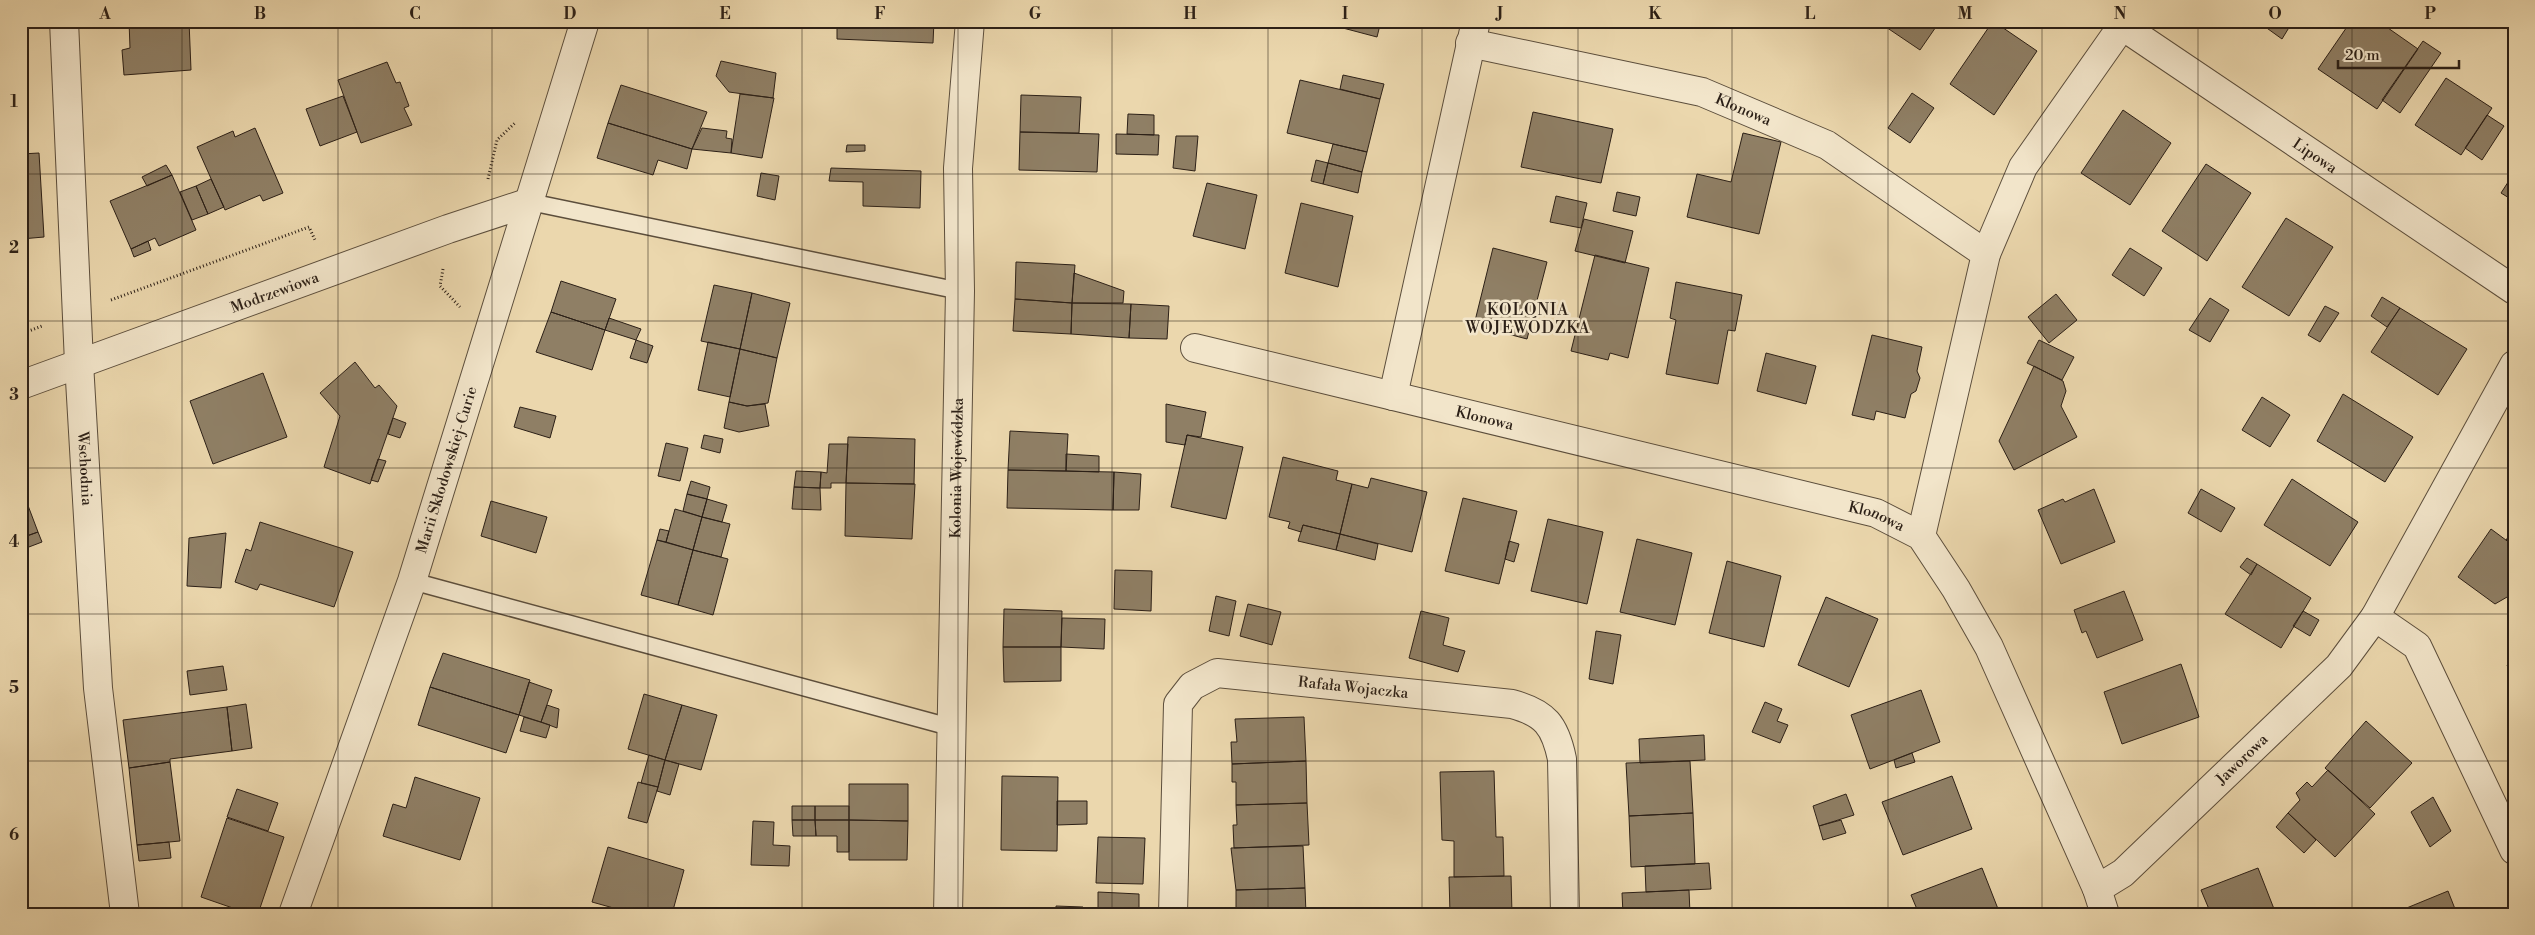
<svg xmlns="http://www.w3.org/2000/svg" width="2535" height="935" viewBox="0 0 2535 935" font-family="'Libre Bodoni',serif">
	<rect width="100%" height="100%" fill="#ebd7ad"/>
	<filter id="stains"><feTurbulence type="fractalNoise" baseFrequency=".004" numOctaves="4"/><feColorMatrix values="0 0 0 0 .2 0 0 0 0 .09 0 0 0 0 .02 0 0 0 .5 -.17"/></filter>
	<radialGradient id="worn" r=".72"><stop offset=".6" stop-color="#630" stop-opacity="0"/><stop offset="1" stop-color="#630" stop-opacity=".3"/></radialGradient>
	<path fill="#8f7f65" stroke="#2c2017" d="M129,21H189L191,70L124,75L122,50L130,48Z
		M837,21H934L933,43L837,39Z
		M1324,21H1381L1377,37L1324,23Z
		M1593,21H1623L1622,26Z
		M1877,21H1940L1920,50Z
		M1993,21L2037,51L1994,115L1950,84Z
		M2257,21H2293L2282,39Z
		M2351,21H2378L2418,49L2377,109L2318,69Z
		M2423,41L2441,53L2400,113L2382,100Z
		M721,61L776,73L773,98L729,92L716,76Z
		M387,62L396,83L400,82L409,106L404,108L412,125L361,143L338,80Z
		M1343,75L1384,84L1380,99L1340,89Z
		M2446,78L2492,108L2461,155L2415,125Z
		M1300,80L1380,99L1367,152L1287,133Z
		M621,85L707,112L692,149L608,123Z
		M1912,93L1934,108L1910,143L1888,128Z
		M740,94L774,98L762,158L731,153Z
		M1021,95L1081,97L1079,133L1020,132Z
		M343,96L357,132L320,146L306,109Z
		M2123,110L2171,143L2130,205L2081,173Z
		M1533,112L1613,129L1601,183L1521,167Z
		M1128,114L1154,115V135L1127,134Z
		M2487,115L2504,126L2482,160L2465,148Z
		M608,123L692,149L687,169L658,160L653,175L597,158Z
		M255,128L283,193L263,201L260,195L225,210L197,147L233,131L235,137Z
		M702,128L727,131L726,138L732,139L731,153L692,149Z
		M1020,132L1099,134L1097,172L1019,170Z
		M1743,133L1781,142L1759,234L1687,217L1697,174L1731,182Z
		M1116,134L1159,135L1158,155L1116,154Z
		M1176,136H1198L1195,171L1173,168Z
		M1333,144L1367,152L1362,172L1328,163Z
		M847,145H865V151L846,152Z
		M39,153L44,237L21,239V154Z
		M1316,160L1328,163L1323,184L1311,181Z
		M1328,163L1362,172L1358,193L1323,184Z
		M2206,164L2251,193L2207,261L2162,231Z
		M166,165L172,175L147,186L142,177Z
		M831,168L921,171L920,208L863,206V182L829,181Z
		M761,173L779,176L775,200L757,196Z
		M2514,173V201L2501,193Z
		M172,175L196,230L159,246L155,238L131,249L110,201Z
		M211,179L224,207L208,214L196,186Z
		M1207,183L1257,195L1245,249L1193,236Z
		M196,186L208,214L192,220L180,192Z
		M1617,192L1640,197L1636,216L1613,211Z
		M1556,196L1587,203L1581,228L1550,222Z
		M1301,203L1353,216L1338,287L1285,273Z
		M2286,218L2333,247L2289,316L2242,287Z
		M1584,219L1633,231L1625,263L1575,251Z
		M148,241L151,250L134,257L131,249Z
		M1493,248L1547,262L1527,339L1474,325Z
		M2130,248L2162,268L2144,296L2112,275Z
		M1595,255L1649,268L1628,358L1610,353L1608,360L1571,351Z
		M1016,262L1075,265L1072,303L1015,299Z
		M1074,273L1124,291L1123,303H1072Z
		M561,281L616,299L605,330L551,312Z
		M1676,282L1742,295L1735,331L1728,330L1718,384L1666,374L1676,320L1670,318Z
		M714,285L752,293L740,349L701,341Z
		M752,293L790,303L777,358L740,349Z
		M2056,294L2077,320L2049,343L2028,317Z
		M2382,297L2400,308L2387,327L2371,316Z
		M2210,298L2229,310L2210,342L2189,330Z
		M1015,299L1072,303L1071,334L1013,331Z
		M1072,303L1131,304L1129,338L1071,334Z
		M1131,304L1169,306L1167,339L1129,338Z
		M2325,306L2339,313L2320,342L2308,335Z
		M2400,308L2467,349L2438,395L2371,352Z
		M551,312L605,330L592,370L536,352Z
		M609,318L641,329L636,340L605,330Z
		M1872,335L1922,347L1917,371L1920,378L1916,391L1911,394L1905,418L1876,411L1874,420L1852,415Z
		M636,340L653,346L647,363L630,358Z
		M2039,340L2074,357L2062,380L2027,363Z
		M708,342L740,349L730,397L698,390Z
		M740,349L777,358L768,403L747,406L729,402Z
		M1766,353L1816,366L1806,404L1757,391Z
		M355,362L375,388L379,385L397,406L370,484L324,467L340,416L320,393Z
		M2034,366L2063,381L2066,391L2061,406L2077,437L2014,470L1999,441Z
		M263,373L287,437L213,464L190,401Z
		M2343,394L2413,437L2385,482L2317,441Z
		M2262,397L2290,415L2270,447L2242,430Z
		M729,402L747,406L765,404L769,426L739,432L724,428Z
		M1166,404L1206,412L1201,437L1187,435L1185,445L1166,442Z
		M520,407L556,416L550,438L514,427Z
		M393,418L406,423L400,438L388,434Z
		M1010,431L1068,434L1066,471L1008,470Z
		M704,435L723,439L720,453L701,448Z
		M1187,435L1243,447L1226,519L1171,507Z
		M848,437L915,439L914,484L846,483Z
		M666,443L688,448L680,481L658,476Z
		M829,444H848L846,483H831V488H820L821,472L827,473Z
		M1066,454L1099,456V472L1066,471Z
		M1283,457L1338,471L1336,480L1352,484L1340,534L1303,525L1301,532L1288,528L1290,522L1269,517Z
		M378,459L386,461L378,482L371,480Z
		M1008,470L1114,472L1113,510L1007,508Z
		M796,471L821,472L820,488L794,487Z
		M1114,472L1141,474L1139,510H1113Z
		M1371,478L1427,492L1412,552L1340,534L1352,484L1368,488Z
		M2292,479L2358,522L2330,566L2264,525Z
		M691,481L710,487L707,499L687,494Z
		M846,483L915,484L912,539L845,536Z
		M21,487L38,532L21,538Z
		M794,487L820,488L821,510L792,509Z
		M2094,489L2115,542L2061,564L2038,510L2063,499L2065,502Z
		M2201,489L2235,508L2221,532L2188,513Z
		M687,494L707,499L702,517L683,511Z
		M1463,498L1517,511L1499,584L1445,571Z
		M707,499L727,505L722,522L702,517Z
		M491,501L547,517L536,553L481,536Z
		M675,509L702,517L693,550L666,542Z
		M702,517L730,524L721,557L693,550Z
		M1548,519L1603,532L1587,604L1531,591Z
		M260,522L353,552L334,607L260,584L257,590L235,582L246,549L251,551Z
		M1303,525L1340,534L1336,550L1298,541Z
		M660,529L669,531L666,542L657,540Z
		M2491,529L2514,546V593L2495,604L2458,577Z
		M2514,529V546L2506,540Z
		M38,532L42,542L21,550V538Z
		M226,533L221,588L187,586L189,538Z
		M1340,534L1378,544L1375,560L1336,550Z
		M1637,539L1692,553L1675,625L1620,612Z
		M657,540L693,550L678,605L641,595Z
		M1509,541L1519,544L1514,562L1505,559Z
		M693,550L728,559L713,615L678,605Z
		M2247,558L2257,564L2251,575L2240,567Z
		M1727,561L1781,576L1764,647L1709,633Z
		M2257,564L2311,598L2281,648L2225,614Z
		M1115,570L1152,571L1151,611L1114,609Z
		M2124,591L2143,640L2097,658L2086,631L2082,633L2074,610Z
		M1216,596L1236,601L1229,636L1209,631Z
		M1826,597L1878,619L1849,687L1798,665Z
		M1248,604L1281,612L1272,645L1240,636Z
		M1004,609L1062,611L1061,647H1003Z
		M1421,611L1449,618L1443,645L1465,651L1458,672L1409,658Z
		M2303,611L2319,620L2310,636L2293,626Z
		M1062,618L1105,619L1104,649L1061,647Z
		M1596,631L1621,635L1613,684L1589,679Z
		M1003,647H1061V681L1004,682Z
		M443,653L530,680L519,715L430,687Z
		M2514,662V679L2507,665Z
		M2181,664L2199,717L2122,744L2104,692Z
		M223,666L227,690L190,695L187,671Z
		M529,682L552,690L541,722L519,715Z
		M430,687L519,715L506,753L418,725Z
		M1921,690L1940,742L1870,769L1851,715Z
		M644,694L682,705L665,760L628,749Z
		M1765,702L1782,709L1777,721L1788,725L1780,743L1752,732Z
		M246,704L252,748L232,751L227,707Z
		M547,705L559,709L557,728L541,722Z
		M682,705L717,715L701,770L665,760Z
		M227,707L232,751L170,759V762L129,768L123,720Z
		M524,717L550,725L546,738L520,731Z
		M1304,717L1306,761L1232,764L1231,742H1237L1235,719Z
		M2366,721L2412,763L2370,808L2325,768Z
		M1704,735L1705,760L1640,763L1639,739Z
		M1912,753L1915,762L1896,768L1894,760Z
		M649,755L665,760L658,787L641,783Z
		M665,760L679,764L670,795L657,791Z
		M1306,761L1307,803L1236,805V782H1232V764Z
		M1690,761L1693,813L1629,816L1626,763Z
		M170,762L180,841L137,845L129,768Z
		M2328,770L2375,814L2335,857L2288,813L2300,800L2296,793L2307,782L2312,787Z
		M1494,771L1496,837H1503L1504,876L1454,877V841L1442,840L1440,772Z
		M1002,776L1058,777L1057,851L1001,850Z
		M1952,776L1972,829L1903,855L1882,802Z
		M415,777L480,798L460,860L383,836L393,804L406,808Z
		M638,782L658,787L647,823L628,818Z
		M849,784H908V821L849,820Z
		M237,789L278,803L268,831L227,817Z
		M1846,794L1854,815L1819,826L1813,806Z
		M2433,797L2451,831L2430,847L2411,812Z
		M1057,801H1087V824L1057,825Z
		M1307,803L1309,845L1234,848L1233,825H1237L1236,805Z
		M792,806H815V820H792Z
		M815,806H849V820H815Z
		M1693,813L1695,864L1631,867L1629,816Z
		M2288,813L2316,840L2304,853L2276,827Z
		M227,818L284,837L258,914H250L201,897Z
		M792,820H815L816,836H793Z
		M815,820H849V852H837V836H816Z
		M849,820L908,821L907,860H849Z
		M1841,820L1846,833L1823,840L1819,826Z
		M753,821L774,822L773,845L790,846L789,866L751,865Z
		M1098,837L1145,838L1143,884L1096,883Z
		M169,842L171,858L139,861L137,845Z
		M1303,846L1305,888L1236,890L1231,848Z
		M608,847L684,870L672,914H635L592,902Z
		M1709,863L1711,889L1646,892L1645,866Z
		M1982,868L2000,914H1919L1911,895Z
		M2258,868L2276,914H2211L2201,890Z
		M1511,876L1512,914H1450L1449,877Z
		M1305,888L1306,914H1233V910L1236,909V890Z
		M1689,890L1690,914H1623L1622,893Z
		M2448,891L2457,914H2392Z
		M1098,892L1139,894V914H1098Z
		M1056,906L1083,907V914H1056Z"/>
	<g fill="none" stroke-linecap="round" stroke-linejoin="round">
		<g stroke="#5c4e3c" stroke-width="19">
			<path id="service" d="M530,202L960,291
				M412,581L950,727"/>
		</g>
		<g stroke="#5c4e3c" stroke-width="30">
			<g id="minor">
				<path id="s1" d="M64,21L79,363L98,688L125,914"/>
				<path id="s2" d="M2115,21L2514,290"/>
				<path id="s3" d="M1470,43L1702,92L1827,145L1986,254"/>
				<path id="s4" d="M1195,348L1876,513L1921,536L1956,589L1989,647L2097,889L2105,914"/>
				<path id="s5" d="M21,385L448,229L530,202"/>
				<path d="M1393,396L1476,21"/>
				<path d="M1921,536L1986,254L2023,167L2122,26"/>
				<path d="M2375,617L2417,646L2514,850"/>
				<path id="s6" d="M2097,889L2123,873L2339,666L2375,617L2514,365"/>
				<path id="s7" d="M293,914L412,581L585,21"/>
				<path id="s8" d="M948,914L960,291L958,168L970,21"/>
				<path id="s9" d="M1173,914L1178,704L1192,686L1217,673L1512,704C1545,713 1555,725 1562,759L1565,914"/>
			</g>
		</g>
		<path stroke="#2c2017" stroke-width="3" stroke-dasharray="1 2.5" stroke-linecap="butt" d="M488,179L497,140L516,122
			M443,269L440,286L460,307
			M111,300L309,227L315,240
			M21,334L42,326"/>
		<use href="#service" stroke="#f2e5ca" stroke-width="16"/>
		<use href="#minor" stroke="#f2e5ca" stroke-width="28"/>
	</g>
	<path fill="none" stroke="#2c2017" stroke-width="1" stroke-opacity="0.55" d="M182,21V914M338,21V914M492,21V914M648,21V914M802,21V914M958,21V914M1112,21V914M1268,21V914M1422,21V914M1578,21V914M1732,21V914M1888,21V914M2042,21V914M2198,21V914M2352,21V914M21,174H2514M21,321H2514M21,468H2514M21,614H2514M21,761H2514"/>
	<g text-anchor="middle" stroke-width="5" stroke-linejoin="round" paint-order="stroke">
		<g font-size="15" fill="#2c2017" stroke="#f2e5ca">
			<text dy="5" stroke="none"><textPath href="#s3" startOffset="282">Klonowa</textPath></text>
			<text dy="5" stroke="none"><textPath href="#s2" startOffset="241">Lipowa</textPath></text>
			<text dy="5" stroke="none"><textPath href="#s5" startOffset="270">Modrzewiowa</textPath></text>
			<text dy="5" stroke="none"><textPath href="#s4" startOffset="298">Klonowa</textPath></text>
			<text dy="5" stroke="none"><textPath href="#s8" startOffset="446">Kolonia Wojewódzka</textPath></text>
			<text dy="5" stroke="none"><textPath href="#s1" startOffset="448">Wschodnia</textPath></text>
			<text dy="5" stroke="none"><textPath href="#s7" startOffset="470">Marii Skłodowskiej-Curie</textPath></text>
			<text dy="5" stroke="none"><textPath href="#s4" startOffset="702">Klonowa</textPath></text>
			<text dy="5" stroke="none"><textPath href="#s9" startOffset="398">Rafała Wojaczka</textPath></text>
			<text dy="5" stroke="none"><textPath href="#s6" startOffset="195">Jaworowa</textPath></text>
		</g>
		<g font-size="16" letter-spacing="1" fill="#2c2017" stroke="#f2e5ca">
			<text x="1528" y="315">KOLONIA<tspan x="1528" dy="18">WOJEWÓDZKA</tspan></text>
		</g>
	</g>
	<rect width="2535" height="935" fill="none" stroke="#ebd7ad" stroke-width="55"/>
	<path d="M2338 60v8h121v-8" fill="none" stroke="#2c2017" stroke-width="2.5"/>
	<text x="2345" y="60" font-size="15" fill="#2c2017" stroke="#f2e5ca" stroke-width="4" paint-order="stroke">20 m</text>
	<rect x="28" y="28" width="2480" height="880" fill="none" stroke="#2c2017" stroke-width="2"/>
	<g font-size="16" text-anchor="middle" font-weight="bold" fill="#2c2017">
		<text x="105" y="19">A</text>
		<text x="260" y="19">B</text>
		<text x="415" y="19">C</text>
		<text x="570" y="19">D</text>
		<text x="725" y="19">E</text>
		<text x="880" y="19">F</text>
		<text x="1035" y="19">G</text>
		<text x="1190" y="19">H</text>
		<text x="1345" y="19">I</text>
		<text x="1500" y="19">J</text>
		<text x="1655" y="19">K</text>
		<text x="1810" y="19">L</text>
		<text x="1965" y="19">M</text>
		<text x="2120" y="19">N</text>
		<text x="2275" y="19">O</text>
		<text x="2430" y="19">P</text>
		<text x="14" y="107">1</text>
		<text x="14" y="253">2</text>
		<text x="14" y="400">3</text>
		<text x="14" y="547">4</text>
		<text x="14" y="693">5</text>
		<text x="14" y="840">6</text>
	</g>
	<rect width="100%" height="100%" filter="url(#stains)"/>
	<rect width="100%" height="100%" fill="url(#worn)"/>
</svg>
